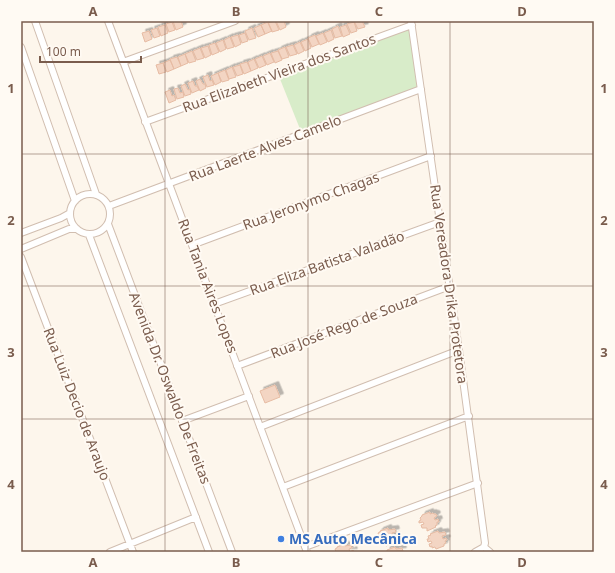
<svg xmlns="http://www.w3.org/2000/svg" width="615" height="573" viewBox="0 0 615 573" font-family="'Noto Sans',sans-serif">
	<defs>
		<filter id="shadow"><feDropShadow dx="3.5" dy="-3.5" stdDeviation="0" flood-color="#0004"/></filter>
	</defs>
	<rect width="100%" height="100%" fill="#fdf6ec"/>
	<path fill="#d8ecc9" d="M412,25L421,89L302,134L278,74Z"/>
	<path fill="#f3d5c3" stroke="#e6bba3" filter="url(#shadow)" d="M173,21H181L183,27L176,30Z
		M275,21L279,30L272,32L268,23Z
		M276,21H284L286,27L280,30Z
		M354,21H362L365,27L358,29Z
		M172,22L175,30L169,32L166,24Z
		M268,22L272,31L265,34L261,25Z
		M354,22L357,31L351,33L347,24Z
		M165,25L168,33L161,36L158,27Z
		M261,25L265,34L258,37L254,28Z
		M346,25L350,34L343,37L340,27Z
		M338,26L342,36L335,38L332,29Z
		M157,28L160,36L154,38L151,30Z
		M252,28L256,38L249,40L245,31Z
		M331,30L334,39L328,42L324,33Z
		M149,31L152,39L145,42L142,33Z
		M245,33L248,41L242,43L239,35Z
		M323,33L327,42L320,45L316,36Z
		M238,35L241,44L235,47L231,37Z
		M315,35L319,44L312,47L308,38Z
		M230,37L234,47L227,49L224,40Z
		M308,39L311,48L305,51L301,42Z
		M223,40L226,49L220,52L216,43Z
		M300,42L304,51L298,54L294,45Z
		M215,43L219,52L212,55L209,45Z
		M293,45L297,54L290,56L286,47Z
		M208,46L211,55L205,58L201,48Z
		M285,47L289,57L282,59L278,50Z
		M200,48L204,58L197,60L193,51Z
		M192,51L196,61L189,63L185,54Z
		M278,51L282,60L275,63L271,53Z
		M270,53L274,62L267,65L263,56Z
		M185,54L188,63L181,66L178,57Z
		M262,56L266,65L259,68L255,59Z
		M177,57L181,66L174,69L170,59Z
		M254,59L258,68L251,71L248,62Z
		M170,60L174,69L167,72L163,63Z
		M247,62L251,71L244,74L240,64Z
		M163,63L166,72L159,74L156,65Z
		M240,65L243,74L237,76L233,67Z
		M232,67L236,77L229,79L226,70Z
		M225,70L229,80L222,82L218,73Z
		M218,73L221,82L215,85L211,76Z
		M208,75L210,81L212,80L214,85L207,87L203,77Z
		M200,79L203,84H205L206,88L200,91L196,81Z
		M193,81L195,86H197L199,90L192,93L188,83Z
		M185,84L188,90L190,89L191,94L185,96L181,86Z
		M178,88L180,93L183,92L184,97L177,99L174,89Z
		M170,90L172,96L174,95L176,100L169,103L165,92Z
		M275,385L280,397L265,403L260,391Z
		M430,512V514L433,513L434,514H436L437,516L434,518L435,520L438,519L439,522H437V525L435,526L436,527L427,531V528H422L421,525L424,524L423,522L419,523V521L421,520L420,518L422,516V515Z
		M388,528V530L395,529L396,532L392,533L393,536L396,535L397,537L395,538L396,541H394V543L386,546L385,544H380L379,541L382,540L381,538L378,539L377,536H379L378,533L380,532V531Z
		M438,531L439,533L445,532L446,535L442,536L443,539L446,538L447,540L445,541L446,543L444,544V546L436,549L435,547L432,548V546L430,547L429,544L432,543L431,541L428,542L427,539H429L428,536L431,535L430,534Z
		M345,544V546L351,545L352,548L349,549L350,552L353,550L354,552H334H336L335,549L337,548V547Z
		M395,547L396,549L402,548L403,551L386,552L387,551V550Z"/>
	<g fill="none" stroke-linecap="round" stroke-linejoin="round">
		<g stroke="#d1beb0" stroke-width="8">
			<path id="minor" d="M35,21L96,194
				M108,21L307,552
				M411,21L440,222L459,350L485,543L484,547
				M21,47L75,201
				M123,62L235,21
				M145,122L412,25
				M70 214a20 20 0 1 1 40 0a20 20 0 1 1-40 0Z
				M109,206L421,89
				M108,224L232,552
				M21,233L61,218L70,213
				M89,235L209,552
				M192,245L431,156
				M21,249L69,229H77
				M21,257L133,552
				M214,304L440,222
				M237,366L450,286
				M182,421L249,396
				M260,427L459,350
				M283,487L469,416
				M305,547L478,483
				M484,547L490,552
				M110,552L196,517
				M475,552L484,547"/>
		</g>
		<use href="#minor" stroke="#fff" stroke-width="6"/>
	</g>
	<path fill="none" stroke="#7a5c4d" stroke-width="1" stroke-opacity="0.55" d="M165,21V552M308,21V552M450,21V552M21,154H594M21,286H594M21,419H594"/>
	<circle fill="#3f7fe0" stroke="#fffaf3" stroke-width="1.5" cx="281" cy="539" r="4"/>
	<g text-anchor="middle" stroke-width="4" stroke-linejoin="round" paint-order="stroke">
		<g font-size="14" fill="#7a5c4d" stroke="#fffaf3">
			<text transform="translate(279 73) rotate(-20)" y="5">Rua Elizabeth Vieira dos Santos</text>
			<text transform="translate(265 148) rotate(-21)" y="5">Rua Laerte Alves Camelo</text>
			<text transform="translate(311 201) rotate(-20)" y="5">Rua Jeronymo Chagas</text>
			<text transform="translate(327 263) rotate(-20)" y="5">Rua Eliza Batista Valadão</text>
			<text transform="translate(449 284) rotate(82)" y="5">Rua Vereadora Drika Protetora</text>
			<text transform="translate(208 286) rotate(69)" y="5">Rua Tania Aires Lopes</text>
			<text transform="translate(344 326) rotate(-21)" y="5">Rua José Rego de Souza</text>
			<text transform="translate(170 388) rotate(69)" y="5">Avenida Dr. Oswaldo De Freitas</text>
			<text transform="translate(77 404) rotate(69)" y="5">Rua Luiz Decio de Araujo</text>
		</g>
		<g font-size="14" font-weight="bold" fill="#366cbe" stroke="#fffaf3" text-anchor="start">
			<text x="289" y="544">MS Auto Mecânica</text>
		</g>
	</g>
	<rect width="615" height="573" fill="none" stroke="#fffaf3" stroke-width="44"/>
	<path d="M40 56v6h101v-6" fill="none" stroke="#7a5c4d" stroke-width="2"/>
	<text x="46" y="56" font-size="12" fill="#7a5c4d" stroke="#fffaf3" stroke-width="3" paint-order="stroke">100 m</text>
	<rect x="22" y="22" width="571" height="529" fill="none" stroke="#7a5c4d" stroke-width="1.5"/>
	<g font-size="13" text-anchor="middle" font-weight="bold" fill="#7a5c4d">
		<text x="93" y="16">A</text>
		<text x="236" y="16">B</text>
		<text x="379" y="16">C</text>
		<text x="522" y="16">D</text>
		<text x="11" y="93">1</text>
		<text x="604" y="93">1</text>
		<text x="11" y="225">2</text>
		<text x="604" y="225">2</text>
		<text x="11" y="357">3</text>
		<text x="604" y="357">3</text>
		<text x="11" y="489">4</text>
		<text x="604" y="489">4</text>
		<text x="93" y="567">A</text>
		<text x="236" y="567">B</text>
		<text x="379" y="567">C</text>
		<text x="522" y="567">D</text>
	</g>
</svg>
